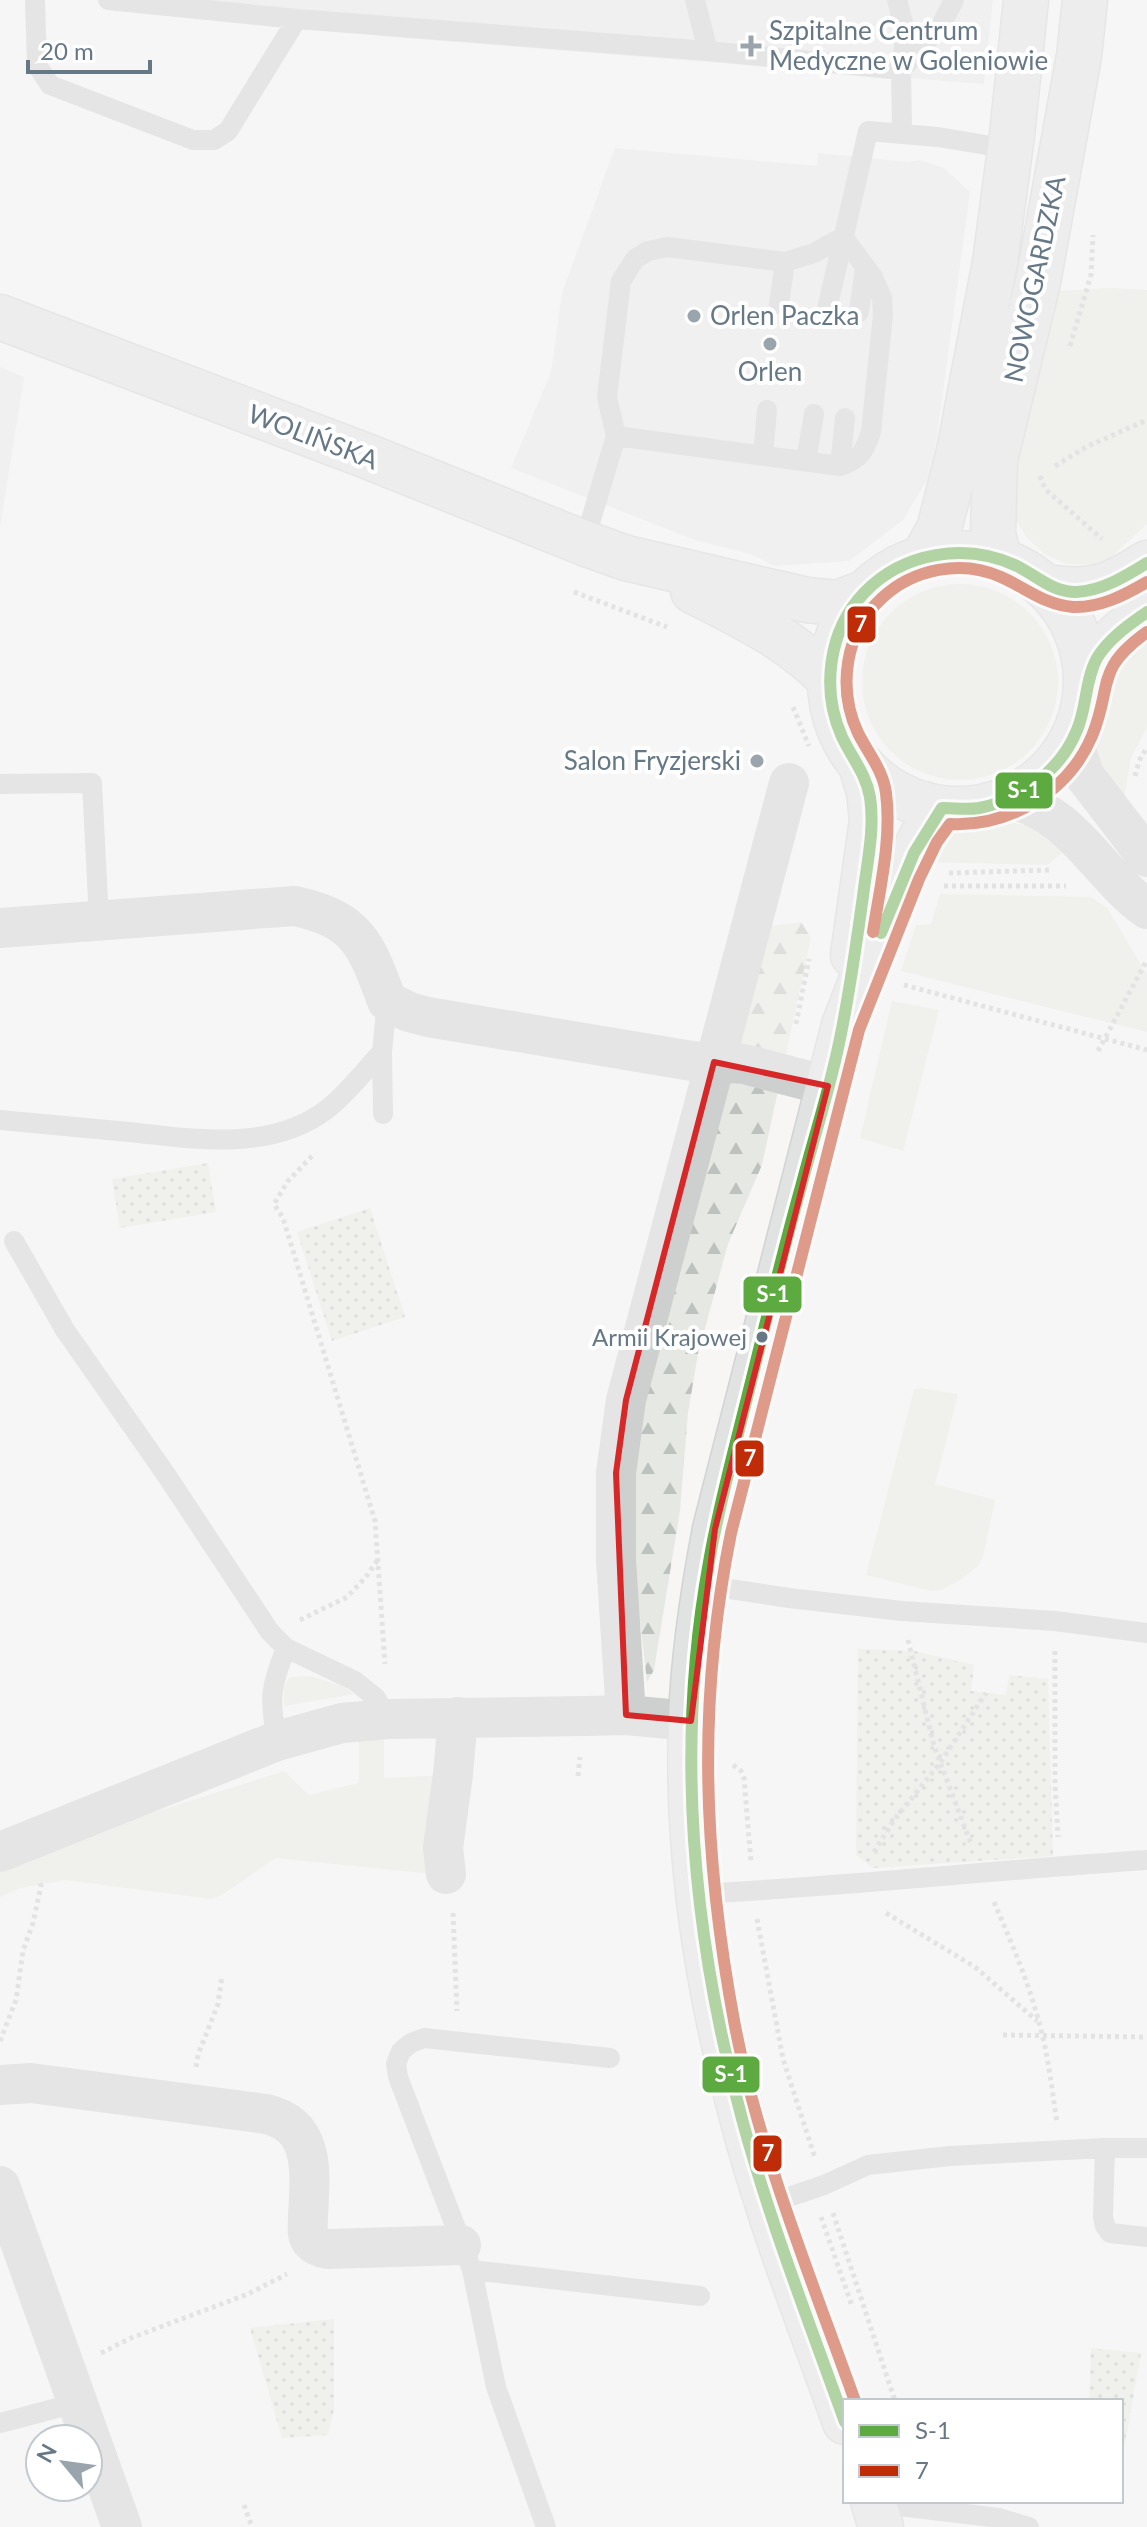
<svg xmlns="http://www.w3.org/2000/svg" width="1147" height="2527" viewBox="0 0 1147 2527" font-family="Lato,sans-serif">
	<defs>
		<pattern id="forest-firs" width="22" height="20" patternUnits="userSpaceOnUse" patternTransform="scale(2)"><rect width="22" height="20" fill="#e6e9e3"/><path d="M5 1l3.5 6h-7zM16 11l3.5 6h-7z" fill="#bec2be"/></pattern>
		<pattern id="park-dots" width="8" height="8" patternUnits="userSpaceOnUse" patternTransform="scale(2)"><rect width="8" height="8" fill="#e6e9e3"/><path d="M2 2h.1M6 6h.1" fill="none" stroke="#bec2be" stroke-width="1.8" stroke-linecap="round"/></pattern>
	</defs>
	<rect width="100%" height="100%" fill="#f7f6f5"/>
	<path fill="#e7e8e8" d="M94,0H993L984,84L380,36Z
		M615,148L817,166L818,153L908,162L919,160L944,168L970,192L932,472L903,520L849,561L774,566L751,554L695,540L511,468L551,372L562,293Z
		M0,367L24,377L0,528Z"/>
	<path fill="#e6e9e3" d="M1110,288L1147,290V524L1108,560L1092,565L1066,564L1044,554L1027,538L1014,517L1016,442L1059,291Z
		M862 682a98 98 0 1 1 196 0a98 98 0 1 1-196 0Z
		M1147,629V727L1131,758L1123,803C1117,795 1109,786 1105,777C1092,751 1095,710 1107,685C1116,665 1134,647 1147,629Z
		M1003,821L1035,827L1069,848L1047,865L919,862C949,834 960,823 1003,821Z
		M940,894L1091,897L1107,908L1147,974V1032L901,971L916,925L931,924Z
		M892,1001L939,1010L903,1151L860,1138Z
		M921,1388L958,1394L935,1484L995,1500L983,1557L978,1566L962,1579L941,1590L932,1591L866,1575L914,1390Z
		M311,1676L342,1686L354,1694L284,1706V1688L289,1677Z
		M359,1738H384V1778L447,1775L432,1874L276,1858L222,1895L211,1899L65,1880L20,1888L0,1897V1869L83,1835L284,1771L309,1795L359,1783Z"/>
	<path fill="url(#forest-firs)" d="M801,922L811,938L762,1165L728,1244L698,1354L688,1413L680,1511L654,1670L647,1682L630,1532L628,1464L771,926Z"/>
	<path fill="url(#park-dots)" d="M208,1163L216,1212L120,1228L112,1179Z
		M370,1208L405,1317L332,1341L297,1232Z
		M858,1649L915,1651L974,1665L971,1691L1006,1695L1009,1675L1048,1679L1053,1856L873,1868L856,1855Z
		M334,2319V2409L328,2435L282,2438L250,2328Z
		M1091,2348L1141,2353L1125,2444L1121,2443V2401H1089Z"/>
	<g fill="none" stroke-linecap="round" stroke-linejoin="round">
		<g stroke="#d2d3d4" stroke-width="47">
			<path id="secondary" d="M0,317L364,455L584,543L626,558L807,600L837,603L864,593
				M830 681a128 128 0 1 1 256 0a128 128 0 1 1-256 0Z
				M924,556L939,529L958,456L995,262L1012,135L1026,0
				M999,558L993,534L995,460L1038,282L1079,56L1085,0
				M1048,587C1092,594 1109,587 1147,563
				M693,591C742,616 791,639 829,679
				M1087,683C1102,647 1116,634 1147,612
				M853,955L872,820L869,792L861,765
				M845,2422C809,2321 769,2221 742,2117C707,1988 686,1855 691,1721C693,1657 703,1592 715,1529L844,1025L904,872L923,834L942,808
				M873,2501L881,2527"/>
		</g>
		<path stroke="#cccdcd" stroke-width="5" stroke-dasharray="4 4" stroke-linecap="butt" d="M1070,346L1091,275L1093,235
			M1055,466L1086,447L1147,420
			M1040,476L1045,489L1102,539
			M574,592L667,627
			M793,707L809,746
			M816,718L826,742
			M1135,776L1139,761L1147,747
			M949,873L1050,870
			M944,886H1066
			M904,985L1147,1050
			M796,1024L809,959
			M1098,1051L1147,960
			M312,1156L288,1181L274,1204L283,1218L375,1521L385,1664
			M300,1620L347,1597L366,1577L379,1558
			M908,1640L934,1746L971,1844
			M1055,1651V1784L1058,1837
			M733,1765L741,1771L744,1778L751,1862
			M578,1776L580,1757
			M874,1852L894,1820L940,1763L986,1693
			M994,1902C1012,1944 1030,1985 1041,2030C1049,2060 1052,2091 1057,2122
			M453,1913L457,2011
			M886,1913L975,1967L1037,2021
			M757,1919L783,2059L815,2158
			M1003,2035L1147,2037
			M0,2041L16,2000L23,1951L33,1923L41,1886L39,1881
			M196,2067L198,2055L218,2004L222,1976
			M833,2213L895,2401
			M821,2217L852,2306
			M101,2353L131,2338L248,2294L287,2274
			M244,2505L252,2527"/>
		<path stroke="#ced0d0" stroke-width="20" d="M35,0L37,65L50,85L193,140H214L228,131L297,19L708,51
			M108,0L297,19
			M695,0L708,51L901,70
			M897,0L906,34L901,70L902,133
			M901,70L941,25L954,0
			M779,304L785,262
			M827,309L868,131L938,137L1010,149
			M859,312L865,268
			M616,436L607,397L621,281L635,259L648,251L668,247L785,262L814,253L843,237L873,277L882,298L883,314L871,432C865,450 860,460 840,466
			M763,455L767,410
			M806,461L814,414
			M584,543L616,436L840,466L845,418
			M0,784L92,783L99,920
			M383,1114L382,1052L387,1001
			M0,1120C43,1124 86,1128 129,1132C194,1139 270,1152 326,1110C347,1094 364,1071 382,1052
			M14,1241L65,1330L167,1476L270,1632L286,1648C270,1688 269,1699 277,1741
			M704,1585L789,1598L902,1611L1055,1621L1147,1633
			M286,1648L355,1681L376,1698L388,1719
			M698,1894C848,1886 997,1870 1147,1860
			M1105,2148L1103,2217L1105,2226L1110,2233L1147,2237
			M768,2204L824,2185L868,2165L950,2156L1105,2148H1147
			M472,2270L700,2296
			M0,2423L76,2403
			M874,2503L999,2518L1029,2527
			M546,2527L496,2387L472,2270L398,2077L396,2064L401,2051L411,2043L424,2038L610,2058"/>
		<path stroke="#ced0d0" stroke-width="40" d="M1073,740L1084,775L1147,857
			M1008,799C1071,809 1099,875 1147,909
			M0,928L295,906C358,920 366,944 387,1001L409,1012L428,1017L692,1061L744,1064L828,1086
			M626,1715L616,1560V1473L626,1400L789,783
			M0,1852L277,1741L342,1723L388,1719L584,1716L626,1715L691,1721
			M446,1874L443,1848L453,1774L458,1717
			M0,2085L31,2083L266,2114C317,2126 310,2174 308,2217C308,2223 306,2235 311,2241C315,2246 322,2248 328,2249L461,2245
			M0,2186L122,2527"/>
		<use href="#secondary" stroke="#e1e2e2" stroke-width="44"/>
		<g stroke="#fff" stroke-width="18">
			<path id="bus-1" d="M881,933L914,853L942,808C954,808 967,810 979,808C1021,800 1061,770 1077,730C1087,707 1085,680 1097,658C1109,638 1129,625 1147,612
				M845,2422C809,2322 770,2222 742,2119C693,1938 675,1747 709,1562C719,1504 735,1447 749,1390C766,1322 782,1254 801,1187C813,1140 828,1095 838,1048C849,998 856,947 863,896C867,863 875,829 870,797C866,774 852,758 842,737C821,690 828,631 864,593C903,552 966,542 1017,566C1037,576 1052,592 1076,592C1102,591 1126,576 1147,563"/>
		</g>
		<g stroke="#fff" stroke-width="18">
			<path id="bus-2" d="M873,932C880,887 892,839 886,793C883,770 868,753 858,733C837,688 845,632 882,598C913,569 962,559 1001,577C1026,588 1045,605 1073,607C1100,608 1125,595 1147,582
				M855,2401C811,2278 760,2154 735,2026C703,1856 697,1702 731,1533L859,1030L919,879L937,842L950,824C1010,827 1068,792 1092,736C1113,685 1094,670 1147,632"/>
		</g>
		<use href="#bus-1" stroke="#5daa41" stroke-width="12"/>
		<use href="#bus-2" stroke="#bf2d08" stroke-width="12"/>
	</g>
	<path d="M0 0H1147V2527H0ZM714,1062L828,1086L715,1529L691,1721L626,1715L616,1473L626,1400Z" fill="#f7f6f5" fill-opacity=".55" fill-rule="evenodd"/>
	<path fill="none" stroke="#d62828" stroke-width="6" stroke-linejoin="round" d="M714,1062L828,1086L715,1529L691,1721L626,1715L616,1473L626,1400Z"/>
	<g fill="#99a4ad" stroke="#fff" stroke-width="3">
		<path d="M747 34h8v8h8v8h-8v8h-8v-8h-8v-8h8z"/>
		<circle cx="694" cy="316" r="8"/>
		<circle cx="770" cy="344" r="8"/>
		<circle cx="757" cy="761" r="8"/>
	</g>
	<circle fill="#667886" stroke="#fff" stroke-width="3" cx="762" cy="1337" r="7"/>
	<g text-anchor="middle" stroke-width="8" stroke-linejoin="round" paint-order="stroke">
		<g font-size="24" fill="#667886" stroke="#fff" text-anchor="end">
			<text x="747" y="1346">Armii Krajowej</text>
		</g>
		<g font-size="26" fill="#667886" stroke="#fff" text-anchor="start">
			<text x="769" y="40">Szpitalne Centrum<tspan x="769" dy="30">Medyczne w Goleniowie</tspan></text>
			<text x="710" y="325">Orlen Paczka</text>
			<text x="770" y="381" text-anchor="middle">Orlen</text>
			<text x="741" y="770" text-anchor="end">Salon Fryzjerski</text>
		</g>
		<g font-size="26" fill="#667886" stroke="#fff">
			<text transform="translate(1035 279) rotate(-78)" y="9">NOWOGARDZKA</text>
			<text transform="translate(313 437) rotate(21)" y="9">WOLIŃSKA</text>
		</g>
	</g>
	<g stroke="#fff" stroke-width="3">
		<rect x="846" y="605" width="31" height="39" rx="8" fill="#bf2d08"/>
		<rect x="994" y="771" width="60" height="39" rx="8" fill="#5daa41"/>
		<rect x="742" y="1275" width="61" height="39" rx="8" fill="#5daa41"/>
		<rect x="734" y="1439" width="31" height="39" rx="8" fill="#bf2d08"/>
		<rect x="701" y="2055" width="60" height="39" rx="8" fill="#5daa41"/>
		<rect x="752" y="2134" width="31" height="39" rx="8" fill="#bf2d08"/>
	</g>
	<g font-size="22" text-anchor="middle" font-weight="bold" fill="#fff">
		<text x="861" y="632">7</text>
		<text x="1024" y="798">S-1</text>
		<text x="773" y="1302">S-1</text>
		<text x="750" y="1466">7</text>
		<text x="731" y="2082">S-1</text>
		<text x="768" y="2161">7</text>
	</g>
	<rect x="843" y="2399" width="280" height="104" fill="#ffffff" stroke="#c2c9cf" stroke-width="2"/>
	<rect x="859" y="2425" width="40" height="12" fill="#5daa41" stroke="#c2c9cf" stroke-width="2"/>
	<text x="915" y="2439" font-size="24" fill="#667886">S-1</text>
	<rect x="859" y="2465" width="40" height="12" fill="#bf2d08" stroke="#c2c9cf" stroke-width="2"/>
	<text x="915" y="2479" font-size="24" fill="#667886">7</text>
	<g transform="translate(64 2463) rotate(299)"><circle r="38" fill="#ffffff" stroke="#c2c9cf" stroke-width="2"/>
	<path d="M0-6L14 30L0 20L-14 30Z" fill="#99a4ad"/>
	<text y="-12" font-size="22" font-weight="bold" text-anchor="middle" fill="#667886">N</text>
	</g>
	<path d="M28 60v12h122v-12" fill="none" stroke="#667886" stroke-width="4"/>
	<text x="40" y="60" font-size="24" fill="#667886" stroke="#ffffff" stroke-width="6" paint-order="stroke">20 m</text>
</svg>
